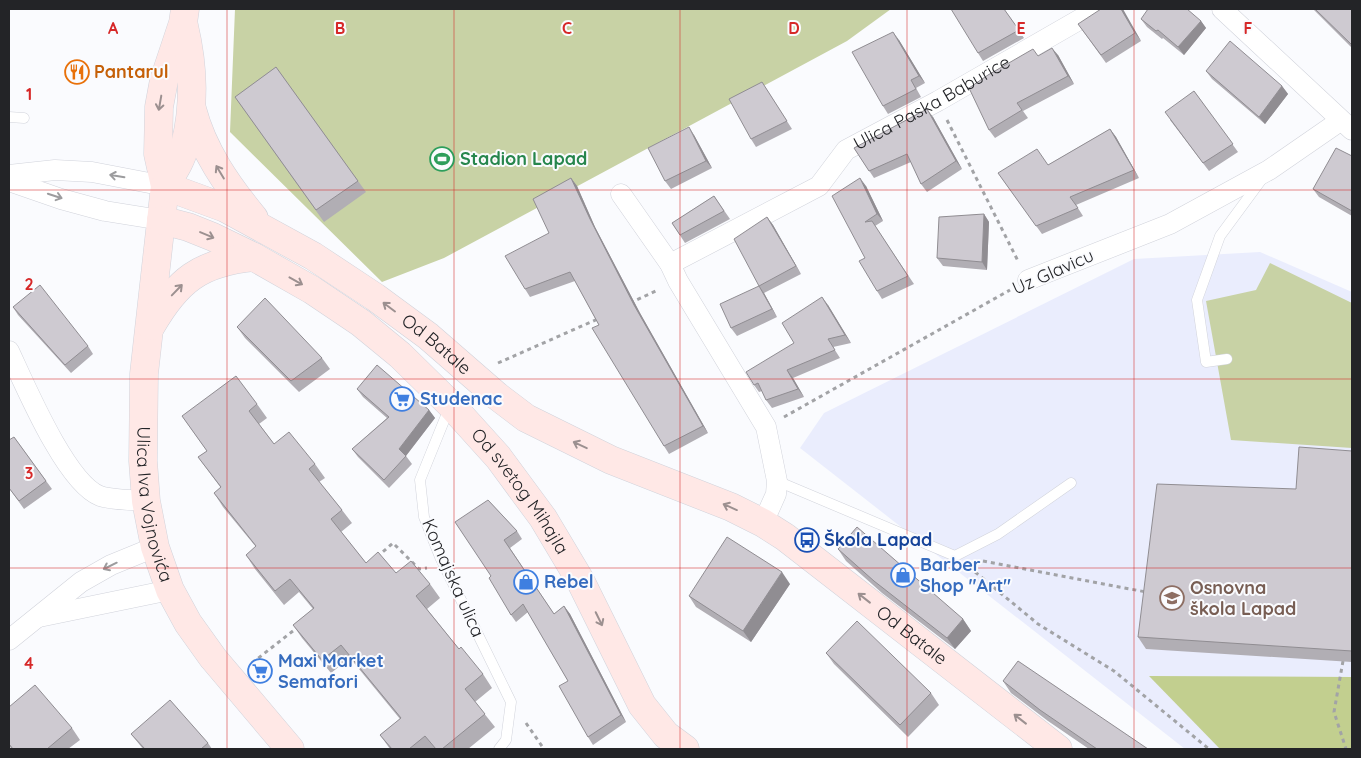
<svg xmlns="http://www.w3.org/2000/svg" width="1361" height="758" viewBox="0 0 1361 758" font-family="Quicksand,sans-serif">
	<rect width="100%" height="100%" fill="#fafbfe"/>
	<path fill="#eaedfd" d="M1260,252L1352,292V749H1185L800,448L824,413L1134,259Z"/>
	<path fill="#c8d2a5" d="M235,9H891L847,41L444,258L382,282L230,132Z
		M1270,263L1352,303V448L1231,440L1206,301L1256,290Z"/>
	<path fill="#c2cf8f" d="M1149,676L1352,677V749H1220Z"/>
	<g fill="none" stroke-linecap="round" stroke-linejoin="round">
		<g stroke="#d1d3db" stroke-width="11">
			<path id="lane" d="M9,117L24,118
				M1227,359L1206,362L1197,300L1220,236L1262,179
				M450,406L420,480L424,517L440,557L511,702L506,740L499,749
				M777,481L955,556L998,534L1071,483"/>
		</g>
		<g stroke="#d1d3db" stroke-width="21">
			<g id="street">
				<path d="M1222,9L1352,130"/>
				<path d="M9,175L55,170L92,172L165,186"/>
				<path d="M9,181L61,199L105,211L161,220"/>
				<path d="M621,194L670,264L678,281L766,427L777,481L776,494L763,523"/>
				<path id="s1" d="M670,264L819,186L846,150L938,101L1098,9"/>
				<path d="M1028,280L1170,224L1269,170L1340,121"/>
				<path d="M9,351C25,385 66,483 100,496C112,500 133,500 146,501"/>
				<path d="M39,617L170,590"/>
				<path d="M9,640L81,582L111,565L155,547"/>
			</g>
		</g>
		<g stroke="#d1d3db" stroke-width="29">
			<g id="secondary">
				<path id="s2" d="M185,9L183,23L164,80L159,107L158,154L165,186L144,374L143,461L146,501L155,547L170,590L188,623L213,658L290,749"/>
				<path d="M192,109C203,151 227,185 254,218"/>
				<path id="s3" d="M165,186L225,208L313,256L375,297L428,336L497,396L526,418L611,460L731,507L763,523L785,537L1058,749"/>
				<path d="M165,186C173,173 182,160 185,145C195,106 193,64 184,26"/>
				<path id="s4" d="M161,220L188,227L213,237L254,257L312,290L361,323L400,355L451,405L498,457L543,518L580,580L642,705L666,735L685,749"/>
				<path d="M151,326C177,281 200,262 254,257"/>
			</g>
		</g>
		<path stroke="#a2a3a6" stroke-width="3" stroke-dasharray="4 4" stroke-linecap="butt" d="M947,120L1018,261
			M630,303L658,290
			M498,363L600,318
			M784,417L1010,290
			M377,557L393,543L419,569L427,568
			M983,561L1146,592
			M969,567L1038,624L1114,671L1209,749
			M1343,661L1334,712L1346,749
			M252,663L298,627
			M526,723L544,749"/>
		<use href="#lane" stroke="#fff" stroke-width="10"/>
		<use href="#street" stroke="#fff" stroke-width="20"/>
		<use href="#secondary" stroke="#ffe8e6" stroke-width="28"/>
	</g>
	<path fill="#b1aeb4" d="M1004,9L1024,38L983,61L978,53Z
		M1122,9L1141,41L1106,63L1078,24Z
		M1313,9H1352V48Z
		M1141,19L1201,21L1206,28L1184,55L1163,38L1162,39L1147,27Z
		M899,40L925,83L916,88L921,97L888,114L883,106Z
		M1058,55L1074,84L1023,111L1028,118L995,138L989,130L1038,56Z
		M276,67L366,192L324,222L235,97Z
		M1206,71L1282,86L1288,94L1265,124L1212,79Z
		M762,82L792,129L756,147L751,139Z
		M1194,91L1238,152L1209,171L1170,120Z
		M933,117L962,169L927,192L921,184L911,162L874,178L854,148Z
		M1110,129L1116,137L1139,178L1076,205L1083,216L1042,234L998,173L1048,165Z
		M694,135L712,168L671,189L665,181Z
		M1352,156V216L1319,197L1313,189Z
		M571,178L577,186L595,227L640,313L708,433L669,454L664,446L575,281L530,297L525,289L549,233Z
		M866,186L883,221L875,226L914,284L882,299L877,291L865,258Z
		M714,196L730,219L685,243L672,223Z
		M984,214L989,222L987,270L943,266L937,258Z
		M767,217L773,225L801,274L764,293L777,317L737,336L731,328L759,286Z
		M828,305L851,343L833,347L840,358L793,378L804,397L772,408L766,400L762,391L759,392L754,385L794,343Z
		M13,307L88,346L93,354L71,373L18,315Z
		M237,327L322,358L330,369L299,392L245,338Z
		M357,389L429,410L435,418L406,456L412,464L389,488L358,457L352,449L387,418L363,397Z
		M257,404L267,418L259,424L274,444L315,464L325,478L319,482L342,510L352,523L341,532L366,563L430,584L440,598L427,609L459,649L483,674L492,688L475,702L495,727L468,749H390L380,735L400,719L350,658L331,673L302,638L293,625L313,609L299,592L284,605L255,569L246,555L256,547L223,507L214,493L221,488L198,457L207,451L182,416Z
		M14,437L52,489L24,509L9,488Z
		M1352,451V662L1146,649L1138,637L1296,489Z
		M488,500L517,531L522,539L510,548L554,614L564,606L570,614L626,722L593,745L588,737L568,681L528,612L516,622L511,615L491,576Z
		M838,549L963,619L971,631L955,649L882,593L846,561Z
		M790,584L751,642L696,607L689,596Z
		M826,653L931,693L939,705L908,737L834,664Z
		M1003,681L1148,749H1089L1048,721L1011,693Z
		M9,707L72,728L80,740L68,749H12L9,746Z
		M131,734L208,743L212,749H143Z"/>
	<path fill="#908d92" d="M1121,9H1123L1141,41L1135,33Z
		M1201,21L1206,28L1184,55L1178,47Z
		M893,32L899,40L925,83L919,76Z
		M1052,48L1058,55L1074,84L1068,76Z
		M1282,86L1288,94L1265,124L1259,117Z
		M927,109L933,117L962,169L956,161Z
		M689,127L694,135L712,168L706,161Z
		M1110,129L1116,137L1139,178L1134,170Z
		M571,178L577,186L595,227L640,313L708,433L703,426L634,305L590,219Z
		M860,178L866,186L883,221L877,214Z
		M984,214L989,222L987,270L982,262Z
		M767,217L773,225L801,274L796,266Z
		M759,286L764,293L777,317L772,309Z
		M822,297L828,305L851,343L845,335Z
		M787,370L793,378L804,397L798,389Z
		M429,410L435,418L405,457L399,449Z
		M782,572L790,584L751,642L743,631Z
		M564,606L570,614L626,722L621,715Z
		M963,619L971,631L955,649L947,638Z"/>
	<path fill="#cecad1" stroke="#908d92" d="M951,9H1004L1019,30L978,53Z
		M1101,9H1121L1135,33L1101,55L1078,24Z
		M1148,9H1187L1201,21L1178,47L1158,30L1156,31L1141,19Z
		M1315,9H1352V45Z
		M893,32L919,76L911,80L916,89L883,106L852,52Z
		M1230,41L1282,86L1259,117L1206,71Z
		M1052,48L1068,76L1017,103L1022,110L989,130L969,88L988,75L1033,49L1038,56Z
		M276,67L358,181L316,210L235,97Z
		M762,82L787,121L751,139L729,99Z
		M1194,91L1233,144L1203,163L1165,112Z
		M927,109L956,161L921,184L907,154L869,171L854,148Z
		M689,127L706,161L665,181L648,148Z
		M1110,129L1134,170L1070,197L1078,208L1036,226L998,173L1037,149L1048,165Z
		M1336,148L1352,156V211L1313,189Z
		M571,178L590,219L634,305L703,426L664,446L592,328L599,325L570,272L525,289L505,256L549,233L533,199Z
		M860,178L877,214L865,222L872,221L908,276L877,291L859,261L865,258L832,196Z
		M714,196L724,211L680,235L672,223Z
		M984,214L982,262L937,258L939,217Z
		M767,217L796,266L759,286L734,239Z
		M40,285L88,346L65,365L13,307Z
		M759,286L772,309L731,328L720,304Z
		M822,297L845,335L828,339L835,350L787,370L798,389L766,400L758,383L754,385L746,372L794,343L782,323Z
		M265,298L322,358L291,381L237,327Z
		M377,365L429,410L399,449L406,456L384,480L352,449L389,417L357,389Z
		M236,376L257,404L249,411L274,444L289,432L315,464L309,469L342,510L331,519L366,563L378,552L396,573L411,561L430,584L416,596L459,649L461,647L483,674L465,689L485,714L442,749H436L425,736L409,749H392L380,735L401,718L341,645L322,660L293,625L314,608L290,579L275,591L246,555L256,546L214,493L221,487L198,457L207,451L182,416Z
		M14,437L46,481L19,501L9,488V440Z
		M1299,447L1352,451V651L1138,637L1157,484L1296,489Z
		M488,500L517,531L504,540L554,614L564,606L621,715L588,737L559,686L568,681L523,604L511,615L489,578L491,576L455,522Z
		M857,527L963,619L947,638L874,581L838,549Z
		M727,537L782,572L743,631L689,596Z
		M857,621L931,693L900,725L826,653Z
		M1018,661L1148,749H1097L1040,710L1003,681Z
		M35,685L72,728L47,749H13L9,744V707Z
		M170,700L208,743L201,749H145L131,734Z"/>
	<defs><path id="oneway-shaft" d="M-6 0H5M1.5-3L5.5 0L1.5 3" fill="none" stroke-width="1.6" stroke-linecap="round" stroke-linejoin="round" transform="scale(1.25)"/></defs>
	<g stroke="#9c9090">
		<use href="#oneway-shaft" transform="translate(160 103) rotate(100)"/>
		<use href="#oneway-shaft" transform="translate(220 172) rotate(-121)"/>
		<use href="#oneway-shaft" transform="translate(207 235) rotate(23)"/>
		<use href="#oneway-shaft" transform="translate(296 281) rotate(29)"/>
		<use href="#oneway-shaft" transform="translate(177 290) rotate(-46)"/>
		<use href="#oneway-shaft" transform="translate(389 307) rotate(-143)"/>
		<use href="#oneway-shaft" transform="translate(580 445) rotate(-155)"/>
		<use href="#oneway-shaft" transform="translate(730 507) rotate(-156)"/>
		<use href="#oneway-shaft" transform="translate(864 598) rotate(-142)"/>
		<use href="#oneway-shaft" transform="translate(599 619) rotate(64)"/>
		<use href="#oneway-shaft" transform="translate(1020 719) rotate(-142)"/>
	</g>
	<g stroke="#9c9c9e">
		<use href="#oneway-shaft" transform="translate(117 176) rotate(-171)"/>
		<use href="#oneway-shaft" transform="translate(55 196) rotate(18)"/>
		<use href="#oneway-shaft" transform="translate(110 566) rotate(154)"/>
	</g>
	<path fill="none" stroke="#d62828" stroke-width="1" stroke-opacity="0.55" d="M227,9V749M454,9V749M680,9V749M907,9V749M1134,9V749M9,190H1352M9,379H1352M9,568H1352"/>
	<defs>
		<g id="restaurant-ring" transform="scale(1.25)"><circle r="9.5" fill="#fafbfe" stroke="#e8710a" stroke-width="1.5"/><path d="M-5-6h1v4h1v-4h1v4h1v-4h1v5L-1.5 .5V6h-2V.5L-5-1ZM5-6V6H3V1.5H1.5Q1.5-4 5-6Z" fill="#e8710a"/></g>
		<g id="stadium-ring" transform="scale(1.25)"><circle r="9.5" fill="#fafbfe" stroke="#2e9e5b" stroke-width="1.5"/><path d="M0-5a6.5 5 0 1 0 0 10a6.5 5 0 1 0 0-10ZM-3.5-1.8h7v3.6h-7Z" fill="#2e9e5b"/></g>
		<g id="supermarket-ring" transform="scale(1.25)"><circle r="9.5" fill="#fafbfe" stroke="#3f7fe0" stroke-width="1.5"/><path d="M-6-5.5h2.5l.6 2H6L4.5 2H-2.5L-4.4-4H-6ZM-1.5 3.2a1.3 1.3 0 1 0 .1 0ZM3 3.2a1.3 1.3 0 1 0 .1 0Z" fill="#3f7fe0"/></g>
		<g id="bus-ring" transform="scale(1.25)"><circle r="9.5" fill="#fafbfe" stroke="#1a4fb4" stroke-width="1.5"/><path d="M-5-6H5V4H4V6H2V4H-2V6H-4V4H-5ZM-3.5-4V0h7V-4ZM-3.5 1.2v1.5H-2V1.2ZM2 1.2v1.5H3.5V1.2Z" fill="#1a4fb4"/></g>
		<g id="shop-ring" transform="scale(1.25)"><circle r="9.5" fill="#fafbfe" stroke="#3f7fe0" stroke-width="1.5"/><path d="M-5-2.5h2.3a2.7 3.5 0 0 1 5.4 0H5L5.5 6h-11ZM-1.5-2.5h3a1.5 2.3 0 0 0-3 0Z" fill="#3f7fe0"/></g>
		<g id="school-ring" transform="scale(1.25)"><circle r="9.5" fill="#fafbfe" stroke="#8d6e63" stroke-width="1.5"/><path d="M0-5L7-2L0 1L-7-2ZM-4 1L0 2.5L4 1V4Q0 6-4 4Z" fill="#8d6e63"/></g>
	</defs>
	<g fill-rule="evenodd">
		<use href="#restaurant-ring" x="77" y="72"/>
		<use href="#stadium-ring" x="442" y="159"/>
		<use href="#supermarket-ring" x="402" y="399"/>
		<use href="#bus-ring" x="807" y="540"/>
		<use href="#shop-ring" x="903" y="575"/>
		<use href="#shop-ring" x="526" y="582"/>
		<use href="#school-ring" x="1172" y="598"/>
		<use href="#supermarket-ring" x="260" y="671"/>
	</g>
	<g text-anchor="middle" stroke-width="4" stroke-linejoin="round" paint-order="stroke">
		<g font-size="18" font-weight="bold" fill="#c56008" stroke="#fafbfe" text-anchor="start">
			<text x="94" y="78">Pantarul</text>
		</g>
		<g font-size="18" fill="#232427" stroke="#fafbfe">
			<text dy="6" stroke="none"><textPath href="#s1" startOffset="311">Ulica Paska Baburice</textPath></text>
			<text transform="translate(1053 272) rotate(-24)" y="6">Uz Glavicu</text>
			<text dy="6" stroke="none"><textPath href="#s3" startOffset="316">Od Batale</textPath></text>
			<text dy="6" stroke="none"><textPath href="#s4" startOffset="459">Od svetog Mihajla</textPath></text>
			<text dy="6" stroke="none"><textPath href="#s2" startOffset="502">Ulica Iva Vojnovića</textPath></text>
			<text transform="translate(453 578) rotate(66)" y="6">Komajska ulica</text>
			<text dy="6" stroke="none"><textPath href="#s3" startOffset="878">Od Batale</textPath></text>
		</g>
		<g font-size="18" font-weight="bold" fill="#27864d" stroke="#fafbfe" text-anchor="start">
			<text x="460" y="165">Stadion Lapad</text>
		</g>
		<g font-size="18" font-weight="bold" fill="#366cbe" stroke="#fafbfe" text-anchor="start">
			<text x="420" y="405">Studenac</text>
			<text x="920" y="571">Barber<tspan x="920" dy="21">Shop "Art"</tspan></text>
			<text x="544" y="588">Rebel</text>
			<text x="278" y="667">Maxi Market<tspan x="278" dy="21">Semafori</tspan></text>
		</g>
		<g font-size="18" font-weight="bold" fill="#164399" stroke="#fafbfe" text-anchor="start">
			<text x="824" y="546">Škola Lapad</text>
		</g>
		<g font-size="18" font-weight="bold" fill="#785e54" stroke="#fafbfe" text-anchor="start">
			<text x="1190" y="594">Osnovna<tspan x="1190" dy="21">škola Lapad</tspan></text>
		</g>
	</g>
	<g font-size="16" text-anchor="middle" font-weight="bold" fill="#d62828" stroke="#fafbfe" stroke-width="4" stroke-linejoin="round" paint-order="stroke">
		<text x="113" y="34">A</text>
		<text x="340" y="34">B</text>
		<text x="567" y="34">C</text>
		<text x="794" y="34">D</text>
		<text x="1021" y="34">E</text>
		<text x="1248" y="34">F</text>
		<text x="29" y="100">1</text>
		<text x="29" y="290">2</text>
		<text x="29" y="479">3</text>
		<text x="29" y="669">4</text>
	</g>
	<rect width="1361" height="758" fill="none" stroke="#232427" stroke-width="20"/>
</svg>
